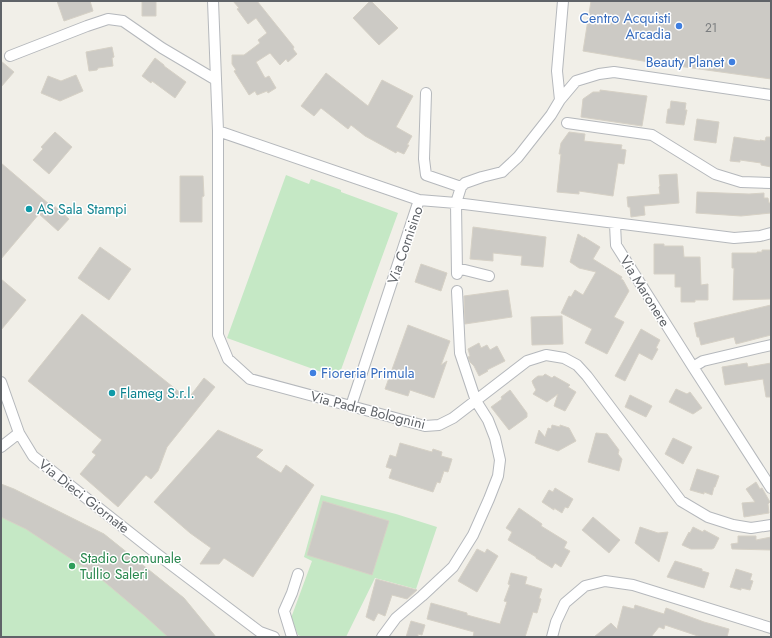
<svg xmlns="http://www.w3.org/2000/svg" width="772" height="638" viewBox="0 0 772 638" font-family="Jost,sans-serif">
	<rect width="100%" height="100%" fill="#f1efe8"/>
	<path fill="#c5e8c5" d="M286,175L309,184L311,179L341,190V192L398,213L338,378L227,338Z
		M1,484L14,489L104,534L184,598L216,637H1Z
		M321,495L396,514L437,527L416,589L375,578L346,637H303L298,635L291,618L312,561L304,557Z"/>
	<path fill="#cccac5" stroke="#d6d1c6" d="M57,1H90L93,11L64,21Z
		M142,1H156V16H142Z
		M233,1H257L294,47L293,49L297,54L288,62L286,59L280,65L270,53L256,62L265,78L269,76L276,88L268,93L267,91L257,95L255,91L249,95L234,71L236,70L232,64V55H244L260,43L258,40L267,33L256,18L248,24L237,9L239,8Z
		M370,1H371L398,28L379,45L353,18Z
		M591,1H771V79L649,62L583,51Z
		M112,47L114,57L112,58L113,66L98,68L97,70L89,71L86,52Z
		M155,58L164,65V66L186,82L175,98L152,81L151,83L142,76Z
		M1,61L14,72L1,87Z
		M326,73L368,106L382,80L413,96L396,127L412,136L407,145H409L404,154L397,151L396,153L365,136L351,125L348,129L321,108L314,116L301,106Z
		M76,75L83,91L60,101L41,93L48,76L61,81Z
		M600,90L647,96L642,126L581,117L583,99L593,92H600Z
		M671,101L686,103L685,110H687L684,125L666,123L668,109H670Z
		M697,119L719,122L716,143L694,140Z
		M55,132L72,147L49,174L33,160L43,149L41,147Z
		M569,132L585,134L584,141L622,145L621,149L626,150L624,164L618,163L613,196L579,191V194L557,192L561,154H559L561,143Z
		M734,137L760,141V140L765,141L766,137H771V167L761,165V163L740,160V162L730,161Z
		M1,163L49,204L50,202L69,219L58,231L39,214L1,259Z
		M677,174L679,203L644,206L645,215L631,217L630,207H628L627,197L660,194L659,187L660,186L659,175Z
		M180,176H203L204,196L202,197V222H180Z
		M697,192L749,194L764,193V198H768L769,203H771V213L741,216L696,213Z
		M473,227L546,237L543,267L521,265L522,256L493,253V261L470,259Z
		M578,234L584,238V237L600,247L593,259L622,277L621,279L623,280L629,291L614,317L624,322L607,354L585,343L592,329L561,313L569,296L571,297L575,290L583,295L596,272L579,268L570,262Z
		M654,244H664V246H683L684,257H700L701,285L708,284V300H695V302H681V287H675V274H654Z
		M100,247L131,269L109,300L78,278Z
		M762,250H771V299L733,300L734,268H732V253H757V252H762Z
		M421,264L447,273L441,291L415,282Z
		M1,279L26,300L1,330Z
		M508,290L512,317L465,324L464,296Z
		M771,305V335L736,344L734,337L701,345L699,337H697L694,323Z
		M82,314L188,399L204,378L215,387L167,447L158,471L151,479L146,475L118,507L80,474L96,455L92,452L102,440L28,381Z
		M562,316L563,344L532,345L531,317Z
		M408,325L450,341L441,365L447,361L434,398L410,390L408,396L385,389Z
		M641,329L660,340L656,348L658,349L652,360L639,353L625,381L615,376Z
		M479,343L481,348L487,345L490,350L497,346L505,361L487,370L488,371L479,376L474,366L470,362L468,357L470,356L468,349Z
		M747,363L748,367L771,363V397H766L763,379L725,385L722,367Z
		M545,374L552,378L554,376L570,385L568,387L576,392L565,411L554,406L558,394L547,402L533,394L536,390L533,384L532,381L534,379L538,376H543Z
		M676,389L687,394L690,392L702,408L693,414L669,402Z
		M510,390L527,413V417L509,430L491,407L502,399L501,397Z
		M630,395L652,406L646,417L625,407Z
		M552,425L560,427V425L569,428L576,441L558,451L535,443L539,430L545,437L548,428L551,429Z
		M218,430L263,450L256,457L281,473L286,465L314,485L253,577L224,558L219,564H200L211,548L190,533L154,502Z
		M596,433L607,434L619,450L618,454L622,459L619,471L588,462Z
		M673,438L692,447L683,464L665,454Z
		M400,443L432,452L433,449L442,452L441,456L452,459L448,472L444,471L440,483L437,482L433,492L389,478L392,469L386,467L390,455L396,457Z
		M697,469L719,476L715,487H714L712,495L704,492V494L690,490Z
		M756,482L760,489L762,488L770,502L768,504L769,513L744,517L742,503L755,502L746,489Z
		M1,484L14,489L104,534L184,598L216,637H168L145,616L100,578L26,529L1,517Z
		M555,488L573,499L568,508L565,507L562,513L554,508V510L542,502L549,490L553,492Z
		M323,501L389,521L372,575L307,555Z
		M519,508L542,524L541,526L567,542L564,548L570,551L561,567L555,563L552,568L536,558V557L508,540L512,532L506,528Z
		M593,517L620,540L609,553L582,530Z
		M640,527L658,533L668,532L659,562L635,543Z
		M693,527L703,532L704,530L719,538L714,548L712,549H691L682,545L689,532L690,533Z
		M738,536H756V540L771,537V550L732,549L731,544L738,543Z
		M477,549L485,553L487,549L498,556L477,592L458,581Z
		M675,561L702,569V571L709,573L704,588L667,577Z
		M736,569L752,574L750,580L753,581L750,590L741,588V590L730,587Z
		M511,573L527,577L525,584L542,589L539,598L541,599L537,613L533,612L525,637H473L474,632L427,619L431,603L467,613V615L500,624L507,602L504,601L510,585L508,584Z
		M376,579L417,590L407,599L392,595L385,616L378,613L374,621L366,617Z
		M635,605L664,614L666,608L704,622L729,629L727,637H701L665,625L664,629L659,627L651,637H594L611,623L617,629L623,606L634,609Z
		M411,621L425,625L422,635L418,634V637H406Z"/>
	<g fill="none" stroke-linecap="round" stroke-linejoin="round">
		<g stroke="#b5b8bc" stroke-width="12">
			<path id="minor" d="M213,1L218,131V335L228,359L250,379L425,426L439,425L453,418L527,361L546,355L564,358L577,365L587,376L681,501L708,517L733,525L751,528L771,525
				M10,56L87,26L108,19L123,21L162,48L216,80
				M426,93L424,159L426,175L461,187
				M560,100L557,71L563,1
				M567,123L652,135L715,174L741,182L771,183
				M218,131L419,200
				M615,224L616,245L693,367L771,488
				M457,268L489,276
				M457,274L456,203L461,187L465,183L482,177L502,172L518,157L551,115L560,100L576,81L599,74L614,72L771,95
				M693,367L703,361L771,345
				M1,382L19,433L33,456L157,554L260,632L274,637
				M351,406L419,200L456,203L734,238L760,236L771,233
				M1,447L19,433
				M292,637L284,611L292,593L298,574
				M382,637L396,618L422,596L453,567L473,535L489,499L498,476L500,460L495,438L488,420L476,401L460,353L457,291
				M552,637L556,622L565,603L585,586L605,581L633,585L771,628"/>
		</g>
		<use href="#minor" stroke="#fff" stroke-width="10"/>
	</g>
	<g fill="#3f7fe0" stroke="#fff" stroke-width="1.5">
		<circle cx="679" cy="26" r="4"/>
		<circle cx="732" cy="62" r="4"/>
		<circle cx="313" cy="373" r="4"/>
	</g>
	<g fill="#0f9aa8" stroke="#fff" stroke-width="1.5">
		<circle cx="29" cy="209" r="4"/>
		<circle cx="112" cy="393" r="4"/>
	</g>
	<circle fill="#2e9e5b" stroke="#fff" stroke-width="1.5" cx="72" cy="566" r="4"/>
	<g text-anchor="middle" stroke-width="3" stroke-linejoin="round" paint-order="stroke">
		<g font-size="12" fill="#7a7d7f">
			<text x="711" y="32">21</text>
		</g>
		<g font-size="14" fill="#366cbe" stroke="#fff" text-anchor="end">
			<text x="671" y="23">Centro Acquisti<tspan x="671" dy="16">Arcadia</tspan></text>
			<text x="724" y="67">Beauty Planet</text>
			<text x="321" y="378" text-anchor="start">Fioreria Primula</text>
		</g>
		<g font-size="14" fill="#0d838f" stroke="#fff" text-anchor="start">
			<text x="37" y="214">AS Sala Stampi</text>
			<text x="120" y="398">Flameg S.r.l.</text>
		</g>
		<g font-size="14" fill="#5f6368" stroke="#fff">
			<text transform="translate(405 245) rotate(-71)" y="5">Via Cornisino</text>
			<text transform="translate(645 291) rotate(58)" y="5">Via Maronere</text>
			<text transform="translate(368 410) rotate(14)" y="5">Via Padre Bolognini</text>
			<text transform="translate(84 496) rotate(38)" y="5">Via Dieci Giornate</text>
		</g>
		<g font-size="14" fill="#27864d" stroke="#fff" text-anchor="start">
			<text x="80" y="563">Stadio Comunale<tspan x="80" dy="16">Tullio Saleri</tspan></text>
		</g>
	</g>
	<rect width="772" height="638" fill="none" stroke="#5f6368" stroke-width="4"/>
</svg>
